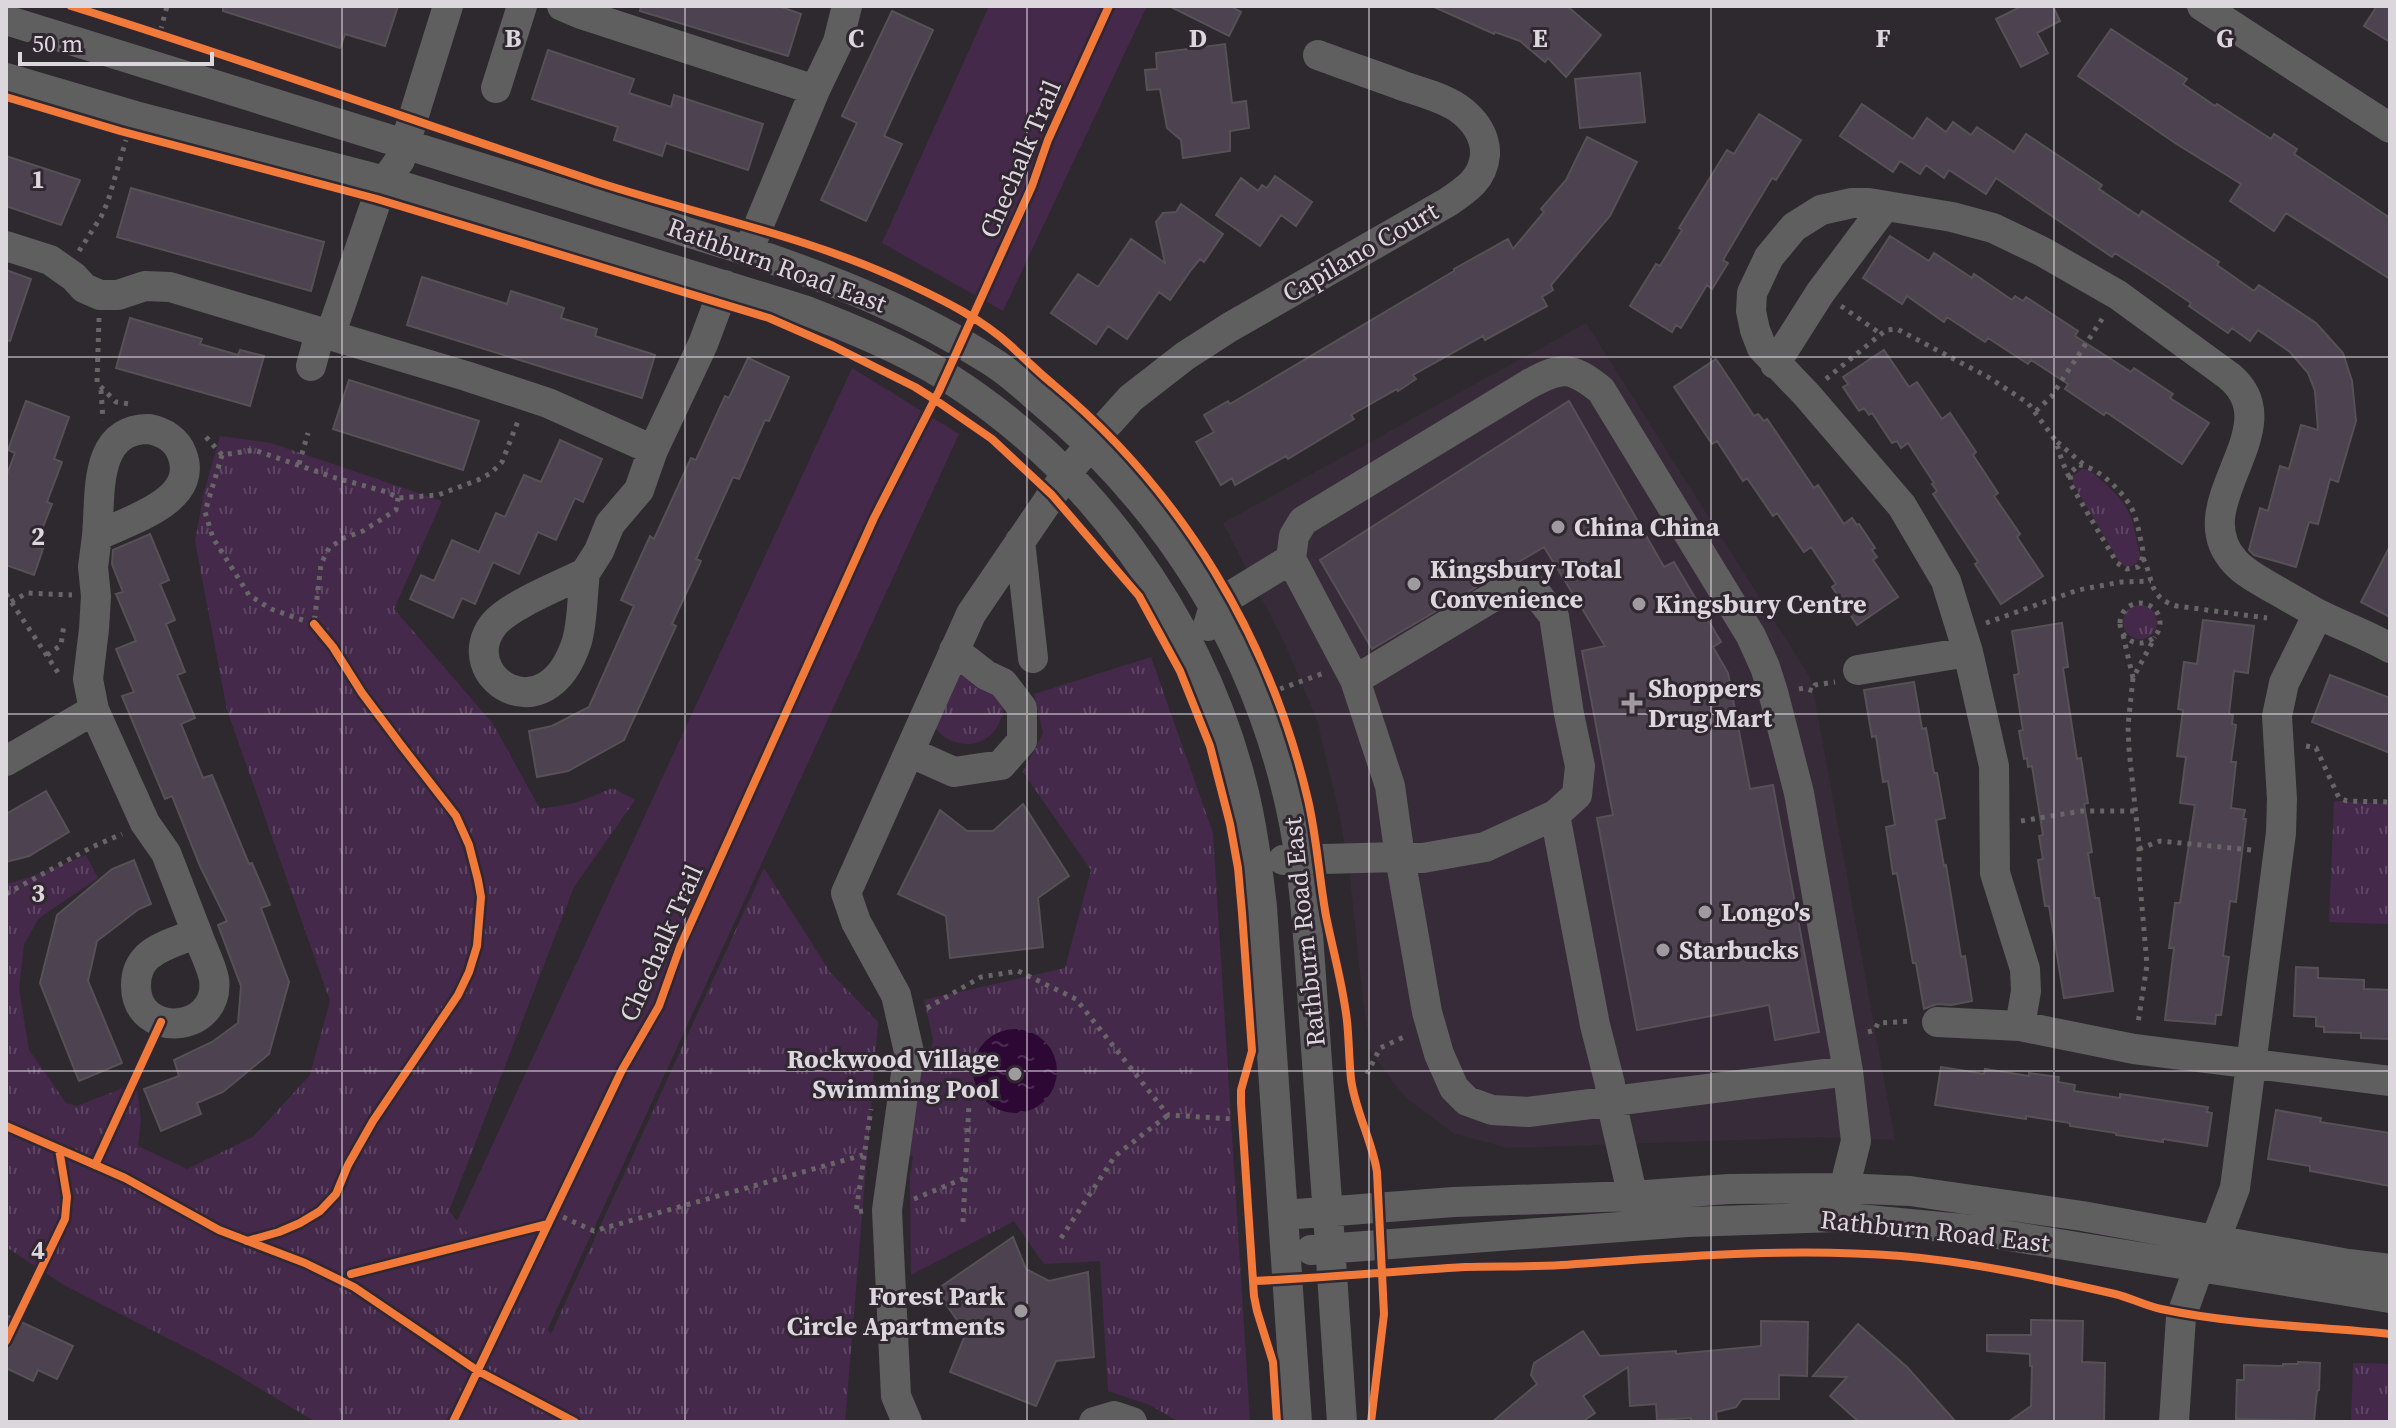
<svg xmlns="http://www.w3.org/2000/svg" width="2396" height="1428" viewBox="0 0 2396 1428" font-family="'Source Serif 4',serif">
	<defs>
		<pattern id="park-tufts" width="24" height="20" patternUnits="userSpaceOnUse" patternTransform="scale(2)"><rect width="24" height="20" fill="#44294a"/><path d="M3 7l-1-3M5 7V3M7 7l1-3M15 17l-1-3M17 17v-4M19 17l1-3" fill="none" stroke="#5e4764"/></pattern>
		<pattern id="water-ripples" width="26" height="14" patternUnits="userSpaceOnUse" patternTransform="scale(2)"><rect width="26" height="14" fill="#2d0834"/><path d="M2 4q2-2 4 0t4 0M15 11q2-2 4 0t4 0" fill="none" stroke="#4b2b51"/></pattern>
	</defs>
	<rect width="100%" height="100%" fill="#2e292f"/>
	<path fill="#372b39" d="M1586,323L1811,679L1895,1140L1821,1137L1507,1148L1453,1133L1405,1097L1371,1052L1363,1000L1349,869L1339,813L1317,720L1283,640L1223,523Z"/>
	<path fill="#44294a" d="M989,6H1147L1003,311L882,243Z
		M852,368L959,434L505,1422H364Z"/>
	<path fill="url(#park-tufts)" d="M220,436L271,443L442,501L394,609L493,724L540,809L575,803L613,788L635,800L574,887L449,1211L551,1334L764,868L830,972L878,1022L845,1422H316L222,1366L64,1285L6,1247V884L31,877L86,855L98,878L39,918L24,944L19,989L29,1050L66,1103L77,1106L136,1083L141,1119L138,1146L187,1169L253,1137L310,1075L330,1001L227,710L195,541L204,492Z
		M2082,469C2091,470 2096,476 2103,482C2134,510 2131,516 2140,555C2138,566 2129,570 2120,563L2073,483V476Z
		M2123 622a17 17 0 1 1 34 0a17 17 0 1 1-34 0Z
		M1151,657L1213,833L1250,1422H1179L1150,1405L1108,1391L1100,1261L1044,1264L1014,1221L911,1275L910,1177L913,1156L905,1155L918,1068L928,1069L933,1039L924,1000L1065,968L1091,870L1023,772L1043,733L1034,694Z
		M974,670L1004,706C999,746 960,757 934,727L950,673Z
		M2334,801L2390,804V924L2329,922Z
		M2353,1363L2390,1364V1422H2351Z"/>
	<path fill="url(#water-ripples)" d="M973 1071a42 42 0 1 1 84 0a42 42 0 1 1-84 0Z"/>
	<path fill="#4d4250" stroke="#555155" stroke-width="2" d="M223,6H398L385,46L345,34L340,48L223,11Z
		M641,6H778L801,14L788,56L640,11Z
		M1169,6H1230L1241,12L1229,36Z
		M1432,6H1567L1601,35L1566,77L1548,58L1545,62L1520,41L1495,32L1494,34Z
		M2022,6H2053L2060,21L2037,33L2048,53L2021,67L1996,19Z
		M2377,6H2390V42L2364,26Z
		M892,11L933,30L884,136L902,144L866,221L821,200L857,123L842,116Z
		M2111,29L2187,79L2183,84L2215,106L2217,104L2271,139L2274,134L2297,149L2294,154L2390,218V279L2286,213L2274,231L2230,201L2241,184L2175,143L2078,76Z
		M1225,44L1232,103L1246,101L1249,128L1230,131V151L1183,158L1181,140L1167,128L1160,89L1147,90L1145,70L1157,69L1156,53Z
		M548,50L634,79L629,93L671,107L674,95L763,124L748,170L666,143L662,156L614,140L618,127L532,99Z
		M1640,73L1645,122L1580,128L1575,79Z
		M1862,104L1913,139L1927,118L1946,132L1953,122L1971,135L1977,127L2014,152L2026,134L2102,185L2099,189L2139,216L2142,211L2219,262L2217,265L2254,291L2259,285L2316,323L2343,353L2352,381L2356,421L2338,482L2330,479L2318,524L2309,522L2296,567L2254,555L2249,550L2260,508L2268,511L2280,466L2289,469L2301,425L2318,430L2315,391L2308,373L2290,352L2258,330L2250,341L2232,328L2228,333L2189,306L2191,303L2154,278L2115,253L2112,257L1996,178L1986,194L1949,170L1944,178L1926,165L1920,174L1900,161L1893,172L1840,136Z
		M1759,114L1801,140L1776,180L1772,178L1746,221L1723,260L1728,263L1712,289L1707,285L1681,328L1676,325L1672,332L1630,306L1656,264L1660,266L1682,230L1679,228L1727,150L1734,154Z
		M1587,137L1637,162L1610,216L1551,285L1553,290L1542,297L1547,306L1485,340L1483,336L1413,375L1416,379L1398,391L1397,389L1351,415L1354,419L1288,459L1286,456L1235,485L1232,478L1221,485L1196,442L1214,432L1204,415L1228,401L1230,404L1454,271V269L1508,239L1513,249L1544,212L1541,209L1566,180Z
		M6,156L80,180L61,225L6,206Z
		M1275,176L1312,202L1296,226L1281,215L1260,246L1216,215L1241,178L1258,191L1262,185L1267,188Z
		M131,188L324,242L311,291L117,237Z
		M1181,204L1223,234L1204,262L1200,259L1191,270L1170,300L1159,292L1127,339L1108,326L1096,344L1051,313L1078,274L1098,287L1131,239L1165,263L1156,222L1163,213L1176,212Z
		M1890,236L1929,261L1934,253L1972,278L1974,274L2012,300L2015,296L2023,301L2026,297L2078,331L2075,336L2131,372L2134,368L2173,394L2170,398L2209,423L2182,464L2106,412L2104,415L2065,389L2068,384L2031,360L2028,364L1988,338L1985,342L1947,317L1944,322L1907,296L1902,304L1863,278Z
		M6,270L31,279L10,341L6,340Z
		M422,277L507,304L511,291L564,308L561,318L597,329L595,336L655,355L642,398L407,325Z
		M130,318L202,339L200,344L238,355L240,350L264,356L250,406L116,368Z
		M1884,350L1909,387L1917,382L1942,419L1950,413L1976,452L1973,455L1998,493L1994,496L2020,534L2017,537L2043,576L2001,604L1975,564L1978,562L1933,494L1937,491L1932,484L1934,483L1908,443L1901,448L1897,441L1892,443L1872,413L1869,415L1864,408L1859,411L1843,387L1848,384L1843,377Z
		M748,358L789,377L769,421L765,420L739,479L733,477L696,559L701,561L672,624L676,626L624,740L568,771L537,777L529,731L552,726L589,707L634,606L621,600L650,536L654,539L691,458L696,460L725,396L729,398Z
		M1716,359L1754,416L1758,414L1764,421L1767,419L1814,488L1818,485L1844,524L1852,518L1857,525L1859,524L1875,548L1872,550L1877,557L1873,560L1898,597L1857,625L1832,587L1836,584L1811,547L1804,552L1777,513L1773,516L1747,478L1743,481L1717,441L1712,444L1674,387Z
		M349,380L479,421L463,470L333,429Z
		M26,401L69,417L54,459L62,462L47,502L52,504L35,547L43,549L34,575L6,565V477L15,453L8,450Z
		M1569,401L1664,567L1674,562L1721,642L1713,647L1728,673L1750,789L1773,785L1819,1032L1775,1040L1769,1005L1637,1030L1597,818L1613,815L1582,651L1605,646L1544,547L1372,649L1320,560Z
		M560,440L602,459L583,502L575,498L556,540L538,532L519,574L493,562L475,604L462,598L453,618L410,599L421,575L434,581L452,540L479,552L496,513L505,517L524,475L541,482Z
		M150,534L169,580L160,584L175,620L166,624L185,672L177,675L195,718L181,724L203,778L212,775L249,864L252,863L270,905L261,908L289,982L269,1054L223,1092L197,1103L201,1114L161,1131L144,1089L179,1076L174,1060L212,1042L238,1023L241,986L218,925L227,921L200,866L172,796L165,799L122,696L134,692L116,649L136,641L116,594L123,592L112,564L113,550Z
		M2390,546V617L2361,602Z
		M2203,620L2254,626L2248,673L2234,671L2229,714L2233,715L2232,724L2236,725L2231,762H2236L2231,808L2245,810L2243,819H2246L2236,902L2230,901L2223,956L2229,957L2221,1015H2216L2215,1024L2165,1020L2174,948H2169L2175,903H2180L2195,805L2180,803L2186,757L2177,756L2183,710L2178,709L2184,662L2197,664Z
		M2062,623L2068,667L2063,668L2077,759L2081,758L2088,803L2084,804L2092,852L2088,853L2095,898H2099L2113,991L2064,998L2049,906H2045L2038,860L2043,859L2039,836L2043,835L2032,766L2028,767L2027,758L2024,759L2019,731L2023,730L2014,675L2019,674L2012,631Z
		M2330,675L2390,698V753L2312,722Z
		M1914,682L1922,729L1926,728L1934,773H1937L1945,818L1936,820L1944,866L1946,865L1961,957L1965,956L1972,1001L1951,1005L1937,1004L1924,1009L1916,963H1913L1897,873L1893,874L1886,827L1895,825L1888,781L1883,782L1876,736L1872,737L1864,690Z
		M46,791L69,832L29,856L6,862V814Z
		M1023,804L1069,876L1038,898L1043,947L950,958L946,916L898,894L940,810L967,831H993Z
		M134,860L151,904L139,909L97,941L88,981L122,1063L79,1081L40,983L57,915L112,869Z
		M2296,967L2318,968V978L2364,980V989L2390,990V1039L2361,1038V1033L2324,1032V1027L2316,1026V1017L2294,1016Z
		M1941,1067L1984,1074L1985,1069L2029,1076V1073L2059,1077L2058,1082L2075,1085L2074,1091L2120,1098V1094L2208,1107L2207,1112L2212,1113L2207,1146L2163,1139V1142L2116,1135V1133L2070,1126V1123L2026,1116V1119L1935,1105Z
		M2276,1110L2321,1118L2320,1122L2390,1133V1186L2310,1171V1166L2268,1159Z
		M1013,1237L1026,1269L1049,1281L1088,1272L1094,1357L1056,1361L1036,1406L950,1372L966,1333L936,1290Z
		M6,1315L73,1346L57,1379L38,1370L33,1381L6,1368Z
		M2031,1320L2083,1321L2082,1362L2105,1363L2104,1422H2008L2031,1406L2032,1366H2030V1354L1987,1351V1335H2031Z
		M1761,1321L1808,1322L1807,1376L1779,1375V1399H1742L1736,1407L1716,1412L1717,1422H1691V1418L1657,1420L1656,1404L1630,1406L1628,1367L1583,1396L1595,1413L1582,1422H1492L1537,1384L1531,1375L1534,1363L1583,1331L1600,1356L1676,1351V1354L1761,1346Z
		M1858,1324L1907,1367L1956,1422H1859L1830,1396L1847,1377L1813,1376Z
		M2298,1362L2320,1363L2319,1390L2317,1391L2314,1421L2236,1419L2237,1380H2244V1365L2283,1366V1364H2298Z"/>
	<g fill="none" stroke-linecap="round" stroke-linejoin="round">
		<path stroke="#676566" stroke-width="5" stroke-dasharray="4 6" stroke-linecap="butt" d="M158,40L167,6
			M79,251L101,217L108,201L126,140
			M1841,306L1881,334
			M99,318L97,383L116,402L130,404
			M1826,379L1886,330L1897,329L1988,377L2028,403L2056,441
			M101,390L103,420
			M2036,411L2051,397L2104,316
			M206,437L222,455L254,450L336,478L387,492L398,498L438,495L478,480L491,473L502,462L518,421
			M222,455L205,512L213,538L249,595L271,609L314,624L321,564L329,548L344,538L363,531L396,510L398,498
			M299,464L308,433
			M2079,465C2098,467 2122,491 2131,507C2136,516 2138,527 2140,537C2143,548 2145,557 2138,567L2127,569L2117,563L2071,485L2070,473Z
			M2069,477L2062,461L2056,441L2083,464
			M2143,558C2154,580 2148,598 2177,606L2267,618
			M6,594L61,677
			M11,602L27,593L72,595
			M2120 623a20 20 0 1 1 40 0a20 20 0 1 1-40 0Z
			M1986,623L2078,590L2121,582L2151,581
			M2123,635L2133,678L2155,637
			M47,655L61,645L64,624
			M2133,678L2128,726L2129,749L2139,845V872L2147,965L2138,1023
			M1280,689L1324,673
			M1799,689L1805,688L1813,691L1815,685L1835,682
			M2306,746L2316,748L2339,798L2347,801L2390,802
			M2021,821L2082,811H2135
			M2139,849L2160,841L2252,850
			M6,894L92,847L122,834
			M927,1008L981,977L1018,971L1076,999L1168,1115L1232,1119
			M1868,1032L1875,1030L1878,1023L1913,1021
			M1367,1074L1380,1048L1408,1035
			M914,1199L965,1178
			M863,1211L856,1212L871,1109
			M554,1213L594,1231L863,1155
			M963,1222L969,1104
			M1061,1238L1115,1156L1168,1115"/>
		<path stroke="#5f5f5f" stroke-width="30" d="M562,6L581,14L815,90
			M2202,6L2390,128
			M6,20L748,251C833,280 915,312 991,361C1009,372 1025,387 1041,401C1167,505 1254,645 1290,804C1307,879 1309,957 1315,1034C1325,1163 1333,1293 1342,1422
			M6,78L135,116L385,181L804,310C853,329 902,349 947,377C1090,468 1198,616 1241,781C1252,822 1257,864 1262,907L1297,1422
			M496,88L522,6
			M6,246L50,260L74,277L84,288L100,295H118L145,286L170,287L466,376L548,403L653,450
			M748,251L815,90L838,42L847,6
			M330,336L377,199L385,181L400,160L448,6
			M1775,364L1820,293L1885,206
			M311,366L320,333
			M149,429C164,432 177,440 182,454C200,501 129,520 97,536C101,496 92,429 149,429Z
			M97,536L93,567L96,596L94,629L88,679L94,710L145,823L166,853L197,933
			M1020,541L1033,658
			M1291,559L1294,536L1303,521L1529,384C1562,366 1571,366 1601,390L1751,636L1765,667L1773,692L1799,793L1848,1071L1856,1141L1837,1217
			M585,573C582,596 583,619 577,641C546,739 453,675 494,624C510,605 561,585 585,573Z
			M585,573L599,551L610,524L639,490L653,450L703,344L725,285
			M1208,626L1214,606L1291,559L1355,680L1390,786L1400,857L1427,1012L1439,1054L1454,1088L1467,1101L1492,1110L1528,1112L1848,1071
			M2390,648C2367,635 2342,626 2318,614C2304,606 2290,598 2276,590C2262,582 2246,574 2235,562C2181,504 2293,428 2229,376L2118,295L2043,252L1993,228L1952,217L1869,203H1852L1821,210L1794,227L1769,257L1752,293L1751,311L1755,330L1762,348L1807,395L1902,506L1946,581L1968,652L1994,766L1995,873L2025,969L2026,991L2020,1026L2134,1049L2390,1081
			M1858,670L1968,652
			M1355,680L1506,589L1532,588L1554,616L1569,714L1580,766L1577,795L1555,815L1595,1025L1610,1084L1611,1101L1637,1215
			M909,752L954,772L1001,765L1022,741V708L1003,683L986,675L954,650
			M6,761L94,710
			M1283,860L1400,857L1423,858L1485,847L1555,815
			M197,933C202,948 211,964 214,979C221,1034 135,1040 136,985C136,974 139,965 147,957C160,945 181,940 197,933Z
			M1937,1022L2020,1026
			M1283,1215L1454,1202L1632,1196L1729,1189L1842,1188L1910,1191L2082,1216L2348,1264L2390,1269
			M1311,1250L1687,1222L1837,1217L1973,1230L2390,1298
			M907,1422L896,1396L887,1210L909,1052L896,995L856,922L846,893L971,614L1067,473L1103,429L1131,398L1185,356L1230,327L1448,202C1466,190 1483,179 1485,155C1486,136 1474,119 1458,108C1443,98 1424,93 1406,87C1377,76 1347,66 1318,55
			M1094,1422L1114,1416L1132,1422
			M2174,1422L2181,1317L2199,1267L2215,1241L2235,1188L2281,833L2282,799L2277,716L2284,683L2318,614"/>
		<g stroke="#302731" stroke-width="13">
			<path id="cycleway" d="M71,6C248,61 422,124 597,182C702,216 811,237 911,285C945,301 983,320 1011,346C1025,359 1039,373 1054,385C1182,492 1270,638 1308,800C1317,839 1319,877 1326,916C1333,951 1343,985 1347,1021C1349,1040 1349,1060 1351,1079C1355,1111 1372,1140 1377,1172L1384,1314L1371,1422
				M6,97L120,131L377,199L769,318L833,346L915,387L934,399L992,439L1052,495L1139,596L1180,671L1210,746L1230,824L1238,868L1242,913L1252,1051L1241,1090V1103L1254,1296L1257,1311L1273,1362L1277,1422
				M6,1126L125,1178L219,1230L305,1263L354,1287L478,1371L575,1422
				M95,1165L161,1022
				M247,1241L279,1232L300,1223L320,1211L336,1194L348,1165L373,1121L458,995L469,972L477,946L481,897L478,880L469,845L456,816L401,745L362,693L333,647L314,624
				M351,1274L548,1224
				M1254,1281C1324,1278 1395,1271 1465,1267C1498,1266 1530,1267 1562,1265C1675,1257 1788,1247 1901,1256C1973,1262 2045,1278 2115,1294C2131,1298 2146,1306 2161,1309C2237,1325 2313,1326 2390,1334
				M6,1341L65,1219L67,1197L59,1149
				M453,1422L622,1070L659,1006L680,947L874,518L939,391L1032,186L1048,140L1109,6"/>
		</g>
		<use href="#cycleway" stroke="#f17a3a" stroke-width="8"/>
	</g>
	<path fill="none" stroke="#dcd6dd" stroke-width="2" stroke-opacity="0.55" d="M342,6V1422M685,6V1422M1027,6V1422M1369,6V1422M1711,6V1422M2054,6V1422M6,357H2390M6,714H2390M6,1071H2390"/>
	<g fill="#9f99a0" stroke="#302731" stroke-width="3">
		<circle cx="1558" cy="527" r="8"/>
		<circle cx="1414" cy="584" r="8"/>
		<circle cx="1639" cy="604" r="8"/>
		<path d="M1628 691h8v8h8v8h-8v8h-8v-8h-8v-8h8z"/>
		<circle cx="1705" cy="912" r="8"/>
		<circle cx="1663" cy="950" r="8"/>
		<circle cx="1015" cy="1074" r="8"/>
		<circle cx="1021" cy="1311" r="8"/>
	</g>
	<g text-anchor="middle" stroke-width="6" stroke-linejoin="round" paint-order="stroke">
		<g font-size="26" fill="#dcd6dd" stroke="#302731">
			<text transform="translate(1020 159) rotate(-67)" y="9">Chechalk Trail</text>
			<text transform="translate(1360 252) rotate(-30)" y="9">Capilano Court</text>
			<text transform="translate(777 265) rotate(20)" y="9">Rathburn Road East</text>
			<text transform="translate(1304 932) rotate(-96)" y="9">Rathburn Road East</text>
			<text transform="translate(661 943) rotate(-66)" y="9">Chechalk Trail</text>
			<text transform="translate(1935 1231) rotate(6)" y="9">Rathburn Road East</text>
		</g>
		<g font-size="26" font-weight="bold" fill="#dcd6dd" stroke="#302731" text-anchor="start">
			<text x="1574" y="536">China China</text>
			<text x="1430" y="578">Kingsbury Total<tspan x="1430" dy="30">Convenience</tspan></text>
			<text x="1655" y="613">Kingsbury Centre</text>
			<text x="1648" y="697">Shoppers<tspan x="1648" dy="30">Drug Mart</tspan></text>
			<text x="1721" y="921">Longo's</text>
			<text x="1679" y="959">Starbucks</text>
			<text x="999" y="1068" text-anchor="end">Rockwood Village<tspan x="999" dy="30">Swimming Pool</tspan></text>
			<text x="1005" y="1305" text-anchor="end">Forest Park<tspan x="1005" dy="30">Circle Apartments</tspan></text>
		</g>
	</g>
	<g font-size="26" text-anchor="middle" font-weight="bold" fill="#dcd6dd" stroke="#302731" stroke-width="6" stroke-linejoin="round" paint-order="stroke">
		<text x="513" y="47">B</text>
		<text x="856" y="47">C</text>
		<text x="1198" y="47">D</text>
		<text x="1540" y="47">E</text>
		<text x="1883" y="47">F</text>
		<text x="2225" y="47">G</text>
		<text x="38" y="188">1</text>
		<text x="38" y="545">2</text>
		<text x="38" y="902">3</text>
		<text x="38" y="1259">4</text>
	</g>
	<rect width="2396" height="1428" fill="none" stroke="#dcd6dd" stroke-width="16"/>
	<path d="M20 52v12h192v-12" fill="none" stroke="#dcd6dd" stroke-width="4"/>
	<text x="32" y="52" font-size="24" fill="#dcd6dd" stroke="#302731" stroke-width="6" paint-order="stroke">50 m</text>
</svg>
